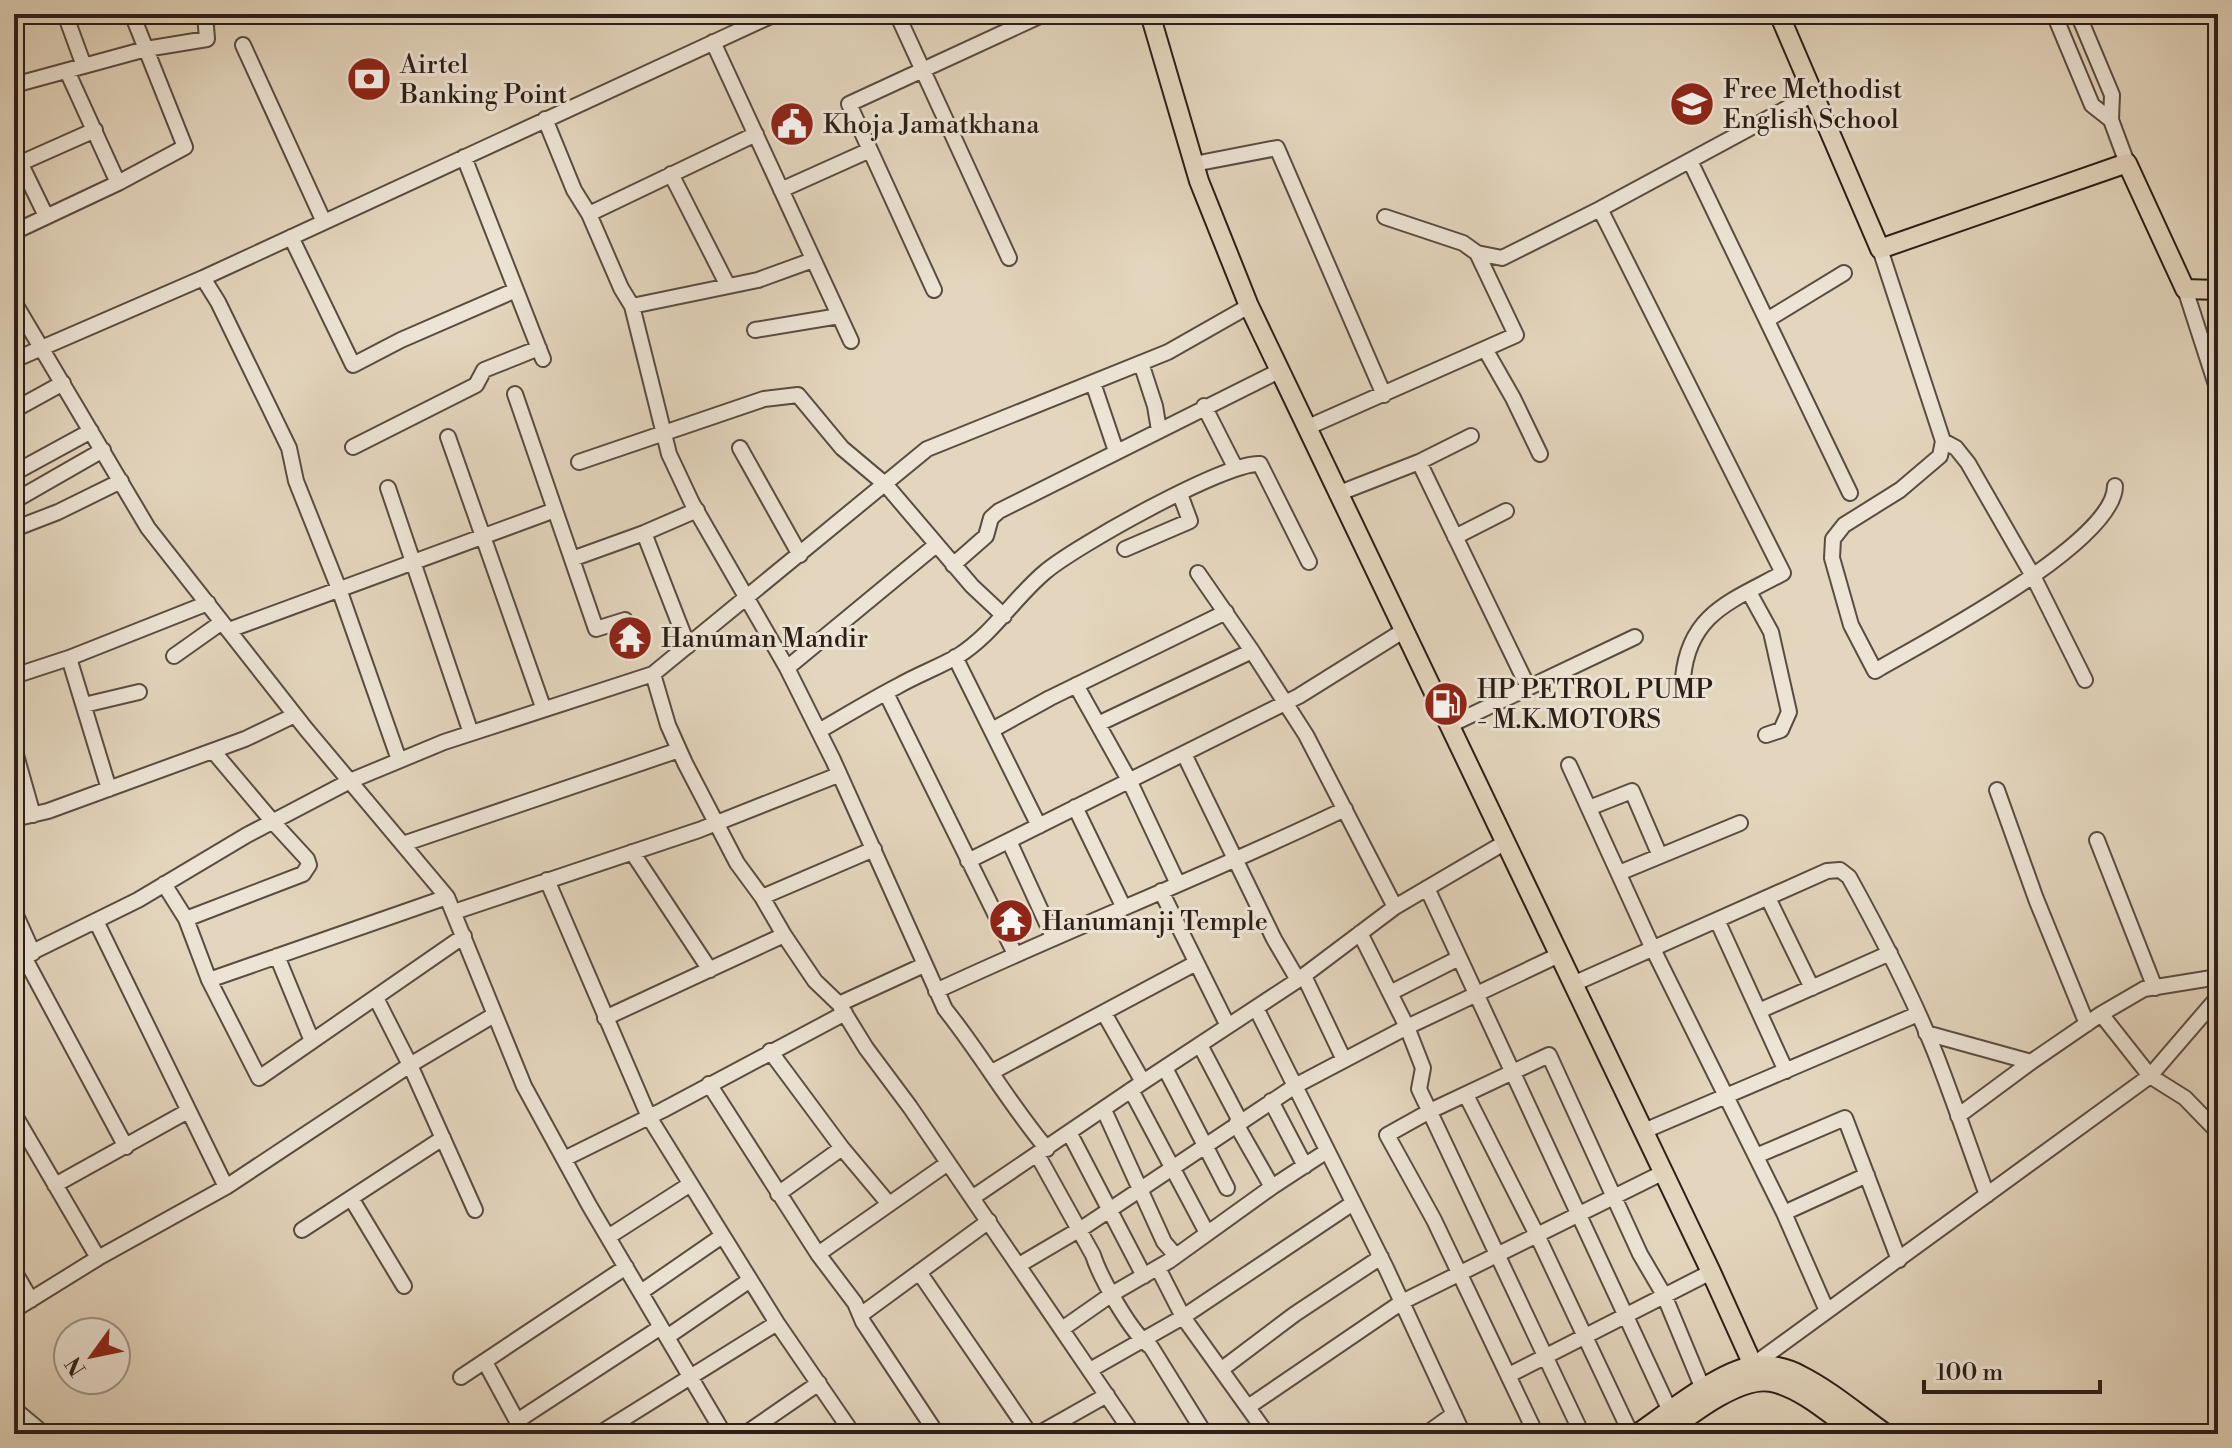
<svg xmlns="http://www.w3.org/2000/svg" width="2232" height="1448" viewBox="0 0 2232 1448" font-family="'Libre Bodoni',serif">
	<rect width="100%" height="100%" fill="#e4d6be"/>
	<filter id="stains"><feTurbulence type="fractalNoise" baseFrequency=".0025" numOctaves="4"/><feColorMatrix values="0 0 0 0 .2 0 0 0 0 .09 0 0 0 0 .02 0 0 0 .5 -.17"/></filter>
	<radialGradient id="worn" r=".72"><stop offset=".6" stop-color="#630" stop-opacity="0"/><stop offset="1" stop-color="#630" stop-opacity=".3"/></radialGradient>
	<g fill="none" stroke-linecap="round" stroke-linejoin="round">
		<g stroke="#5a4c41" stroke-width="18">
			<path id="minor" d="M65,14L84,66
				M897,14L1009,258
				M2054,14L2092,105L2111,120
				M2078,14L2112,95L2111,120L2127,163
				M713,42L851,341
				M243,45L324,222
				M67,71L118,183
				M14,85L146,49L207,39L205,14
				M545,119L574,190L589,214L621,288L632,306L669,454L692,503L787,668L833,760L945,1009C981,1054 1010,1105 1047,1149
				M14,150L46,216
				M464,157L543,359
				M1690,161L1850,493
				M1194,164L1277,148L1384,395
				M14,166L95,130
				M671,174L728,286
				M781,190L870,150
				M1600,209L1783,573C1732,601 1689,613 1683,678
				M589,214L756,134
				M1385,217L1463,243L1477,253L1502,258L1600,209L1815,93
				M14,232L118,183L185,147L132,14
				M291,237L353,365L401,340L516,290
				M1880,249L1943,441L1940,456L1900,490L1844,525L1833,539L1832,558L1851,625L1875,671C1924,642 2115,543 2115,486
				M203,278L218,302L289,448L296,481L339,589L399,760
				M2185,289L2218,391
				M934,290L849,104L1044,14
				M14,302L148,528L306,729L447,897L524,1086L589,1205L724,1434
				M632,306L758,280L813,260
				M1767,320L1844,273
				M755,330L839,316
				M1485,349L1513,398L1540,454
				M14,360L203,278L775,14
				M1141,363L1155,406L1159,430
				M1093,383L1116,451
				M515,394L596,629L625,620
				M1204,406L1235,467
				M14,410L63,383
				M1306,428L1516,335L1477,253
				M448,437L543,707
				M1943,441L1956,448L1968,463L2033,576L2085,680
				M353,447L476,385L484,370L539,348
				M740,448L800,555
				M579,462L764,399L798,395L842,448L886,485L972,586L1004,616
				M1419,462L1528,687
				M14,473L91,431
				M388,488L471,733
				M1337,494L1419,462L1471,436
				M14,501L103,450
				M14,529L58,512L121,481
				M644,533L688,646
				M1455,537L1506,511
				M1125,549L1190,521L1180,494
				M572,559L644,533L697,510
				M953,565L986,536L991,518L999,511L1279,371
				M1198,573L1252,651L1306,735L1395,907
				M1749,592L1771,632L1789,712L1781,730L1766,735
				M229,630L555,510
				M174,656L222,622
				M955,657L1039,826
				M69,658L109,789
				M787,668L936,545
				M653,674L668,725L685,763L737,863L762,897L784,935L815,981L839,1004L866,1048L910,1107L1133,1434
				M14,676L69,658L208,603
				M1076,685L1129,780L1178,884
				M886,693L1015,954
				M84,705L139,692
				M1098,724L1252,651
				M1448,726L1635,637
				M992,730L1050,698L1226,612
				M819,731C845,716 871,700 898,686C917,675 939,667 958,656C993,634 1014,598 1045,572C1074,547 1227,461 1260,464L1309,562
				M14,748L33,815
				M1184,754L1274,939L1298,980
				M1569,765L1653,949L1784,1213L1827,1311
				M1997,790L2036,899L2087,1024
				M1075,807L1123,906
				M1589,808L1632,791L1660,856
				M14,819L48,811L245,739L295,715
				M2097,840L2155,988
				M1009,841L1053,937
				M403,844L679,750
				M632,852L710,970
				M968,861L1299,696L1403,631
				M1619,873L1740,823
				M547,880L649,1117L777,1323L853,1434
				M164,884L186,919L209,980L259,1078L464,936
				M1427,888L1670,1411
				M1161,891L1228,1026
				M762,897L874,849
				M1768,898L1812,988
				M14,911L33,953
				M454,912L699,830L838,775
				M186,919L303,874L309,865L307,859L273,822L213,751
				M1717,920L1786,1071
				M96,921L226,1187
				M1360,933L1407,1027L1423,1068L1419,1089L1582,1434
				M277,956L312,1041
				M24,957L126,1147
				M14,961L138,900L247,835L350,781L444,742L653,674L927,449L1168,352L1249,306
				M1304,976L1344,1060
				M209,980L447,897
				M1573,984L1827,871L1840,870L1849,877C1881,935 1912,994 1936,1055C1954,1101 1970,1149 1987,1195
				M936,991C1071,928 1210,874 1345,809
				M1390,993L1459,958
				M376,998L410,1065L475,1210
				M839,1004L924,965
				M1256,1008L1386,1268L1463,1434
				M1759,1011L1890,953
				M1104,1013L1143,1082
				M2101,1014L2150,1076L2185,1098L2218,1132
				M605,1018L784,935
				M1926,1033L2031,1062
				M1200,1045L1240,1121
				M770,1051L842,1148L889,1204
				M1165,1068L1227,1188
				M992,1072L1196,963
				M709,1084L818,1254L855,1303L863,1322L937,1434
				M1131,1090L1207,1233
				M1466,1095L1537,1235L1631,1434
				M1271,1101L1305,1166
				M1104,1110L1164,1242L1176,1256
				M14,1114L98,1258
				M1958,1116L2031,1062L2101,1014L2144,989L2218,977
				M1236,1124L1272,1187
				M1644,1131L1918,1014
				M1070,1134L1144,1276
				M1038,1156L1093,1255C1100,1277 1132,1335 1151,1347L1205,1434
				M1756,1156L1845,1118L1899,1260
				M564,1159L663,1110L845,1013
				M55,1185L188,1111
				M778,1194L842,1148
				M351,1198L404,1286
				M972,1198L1143,1082L1298,980L1395,907L1504,843
				M1784,1213L1867,1175
				M302,1230L443,1138
				M608,1237L689,1185
				M818,1254L948,1163
				M1019,1265L1087,1225L1295,1086L1407,1027L1559,955
				M1158,1268L1183,1317L1267,1434
				M14,1271L31,1300
				M919,1272L1030,1434
				M641,1292L722,1236
				M14,1310L98,1258L226,1187L410,1065L494,1015
				M862,1314L989,1221
				M1062,1329L1112,1294L1169,1261L1272,1187L1327,1151
				M667,1337L750,1280
				M485,1362L524,1434
				M1753,1365L2150,1076L2218,997
				M1222,1369L1295,1314L1381,1257
				M1090,1370L1183,1317L1353,1203
				M1509,1375L1711,1272
				M461,1377L626,1267
				M1248,1407L1402,1302L1664,1172
				M14,1409L44,1434
				M517,1421L661,1327
				M599,1434L777,1323
				M745,1434L819,1383
				M1038,1434L1107,1395
				M1426,1434L1454,1414
				M1536,1434L1434,1220L1387,1135L1430,1111L1549,1055L1640,1254L1664,1295L1703,1389"/>
		</g>
		<g stroke="#2c1e17" stroke-width="22">
			<path id="major" d="M1150,14L1199,181L1249,306L1711,1272L1753,1365L1754,1382
				M1779,14L1880,249L2127,163L2185,289L2218,290
				M1637,1434C1666,1414 1718,1372 1752,1366C1766,1363 1788,1368 1800,1375C1830,1390 1858,1414 1886,1434
				M1665,1434C1689,1416 1739,1376 1771,1382C1802,1388 1832,1416 1857,1434"/>
		</g>
		<use href="#minor" stroke="#ede4d5" stroke-width="14"/>
		<use href="#major" stroke="#e4d6be" stroke-width="18"/>
	</g>
	<defs>
		<g id="bank-disc" transform="scale(2.3)"><circle r="9.5" fill="#8f2418" stroke="#ede4d5"/><path d="M-6-4H6V4H-6ZM0-2.3a2.3 2.3 0 1 0 0 4.6a2.3 2.3 0 1 0 0-4.6Z" fill="#fff"/></g>
		<g id="school-disc" transform="scale(2.3)"><circle r="9.5" fill="#8f2418" stroke="#ede4d5"/><path d="M0-5L7-2L0 1L-7-2ZM-4 1L0 2.5L4 1V4Q0 6-4 4Z" fill="#fff"/></g>
		<g id="civic-disc" transform="scale(2.3)"><circle r="9.5" fill="#8f2418" stroke="#ede4d5"/><path d="M-.6-6.5H3V-4.5H.6V-3L4-1V1h2V6H-6V1h2V-1L-.6-3ZM-1.2 2.5V6h2.4V2.5Z" fill="#fff"/></g>
		<g id="temple-disc" transform="scale(2.3)"><circle r="9.5" fill="#8f2418" stroke="#ede4d5"/><path d="M0-6L5-2H3V0L6.5 2.5H4V6H1.5V3h-3V6H-4V2.5H-6.5L-3 0V-2H-5Z" fill="#fff"/></g>
		<g id="fuel-disc" transform="scale(2.3)"><circle r="9.5" fill="#8f2418" stroke="#ede4d5"/><path d="M-5.5-6h7V0h2V4h1.3V-2.5L3-4.5l.8-.8L6-3V5H2.5V1h-1V6h-7ZM-4.2-4.7v3.2H.2V-4.7Z" fill="#fff"/></g>
	</defs>
	<g fill-rule="evenodd">
		<use href="#bank-disc" x="369" y="79"/>
		<use href="#school-disc" x="1692" y="104"/>
		<use href="#civic-disc" x="792" y="124"/>
		<use href="#temple-disc" x="630" y="638"/>
		<use href="#fuel-disc" x="1446" y="704"/>
		<use href="#temple-disc" x="1011" y="921"/>
	</g>
	<g text-anchor="middle" stroke-width="6" stroke-linejoin="round" paint-order="stroke">
		<g font-size="26" fill="#2c1e17" stroke="#ede4d5" text-anchor="start">
			<text x="400" y="73">Airtel<tspan x="400" dy="30">Banking Point</tspan></text>
			<text x="1723" y="98">Free Methodist<tspan x="1723" dy="30">English School</tspan></text>
			<text x="823" y="133">Khoja Jamatkhana</text>
			<text x="661" y="647">Hanuman Mandir</text>
			<text x="1477" y="698">HP PETROL PUMP<tspan x="1477" dy="30">- M.K.MOTORS</tspan></text>
			<text x="1042" y="930">Hanumanji Temple</text>
		</g>
	</g>
	<rect width="2232" height="1448" fill="none" stroke="#e4d6be" stroke-width="48"/>
	<rect x="16" y="16" width="2200" height="1416" fill="none" stroke="#2c1e17" stroke-width="4"/>
	<rect x="24" y="24" width="2184" height="1400" fill="none" stroke="#2c1e17" stroke-width="2"/>
	<g transform="translate(92 1356) rotate(237)"><circle r="38" fill="#ede4d5" stroke="#a09589" stroke-width="2"/>
	<path d="M0-6L14 30L0 20L-14 30Z" fill="#8f2418"/>
	<text y="-12" font-size="22" font-weight="bold" text-anchor="middle" fill="#2c1e17">N</text>
	</g>
	<path d="M1924 1380v12h176v-12" fill="none" stroke="#2c1e17" stroke-width="4"/>
	<text x="1936" y="1380" font-size="24" fill="#2c1e17" stroke="#ede4d5" stroke-width="6" paint-order="stroke">100 m</text>
	<rect width="100%" height="100%" filter="url(#stains)"/>
	<rect width="100%" height="100%" fill="url(#worn)"/>
</svg>
